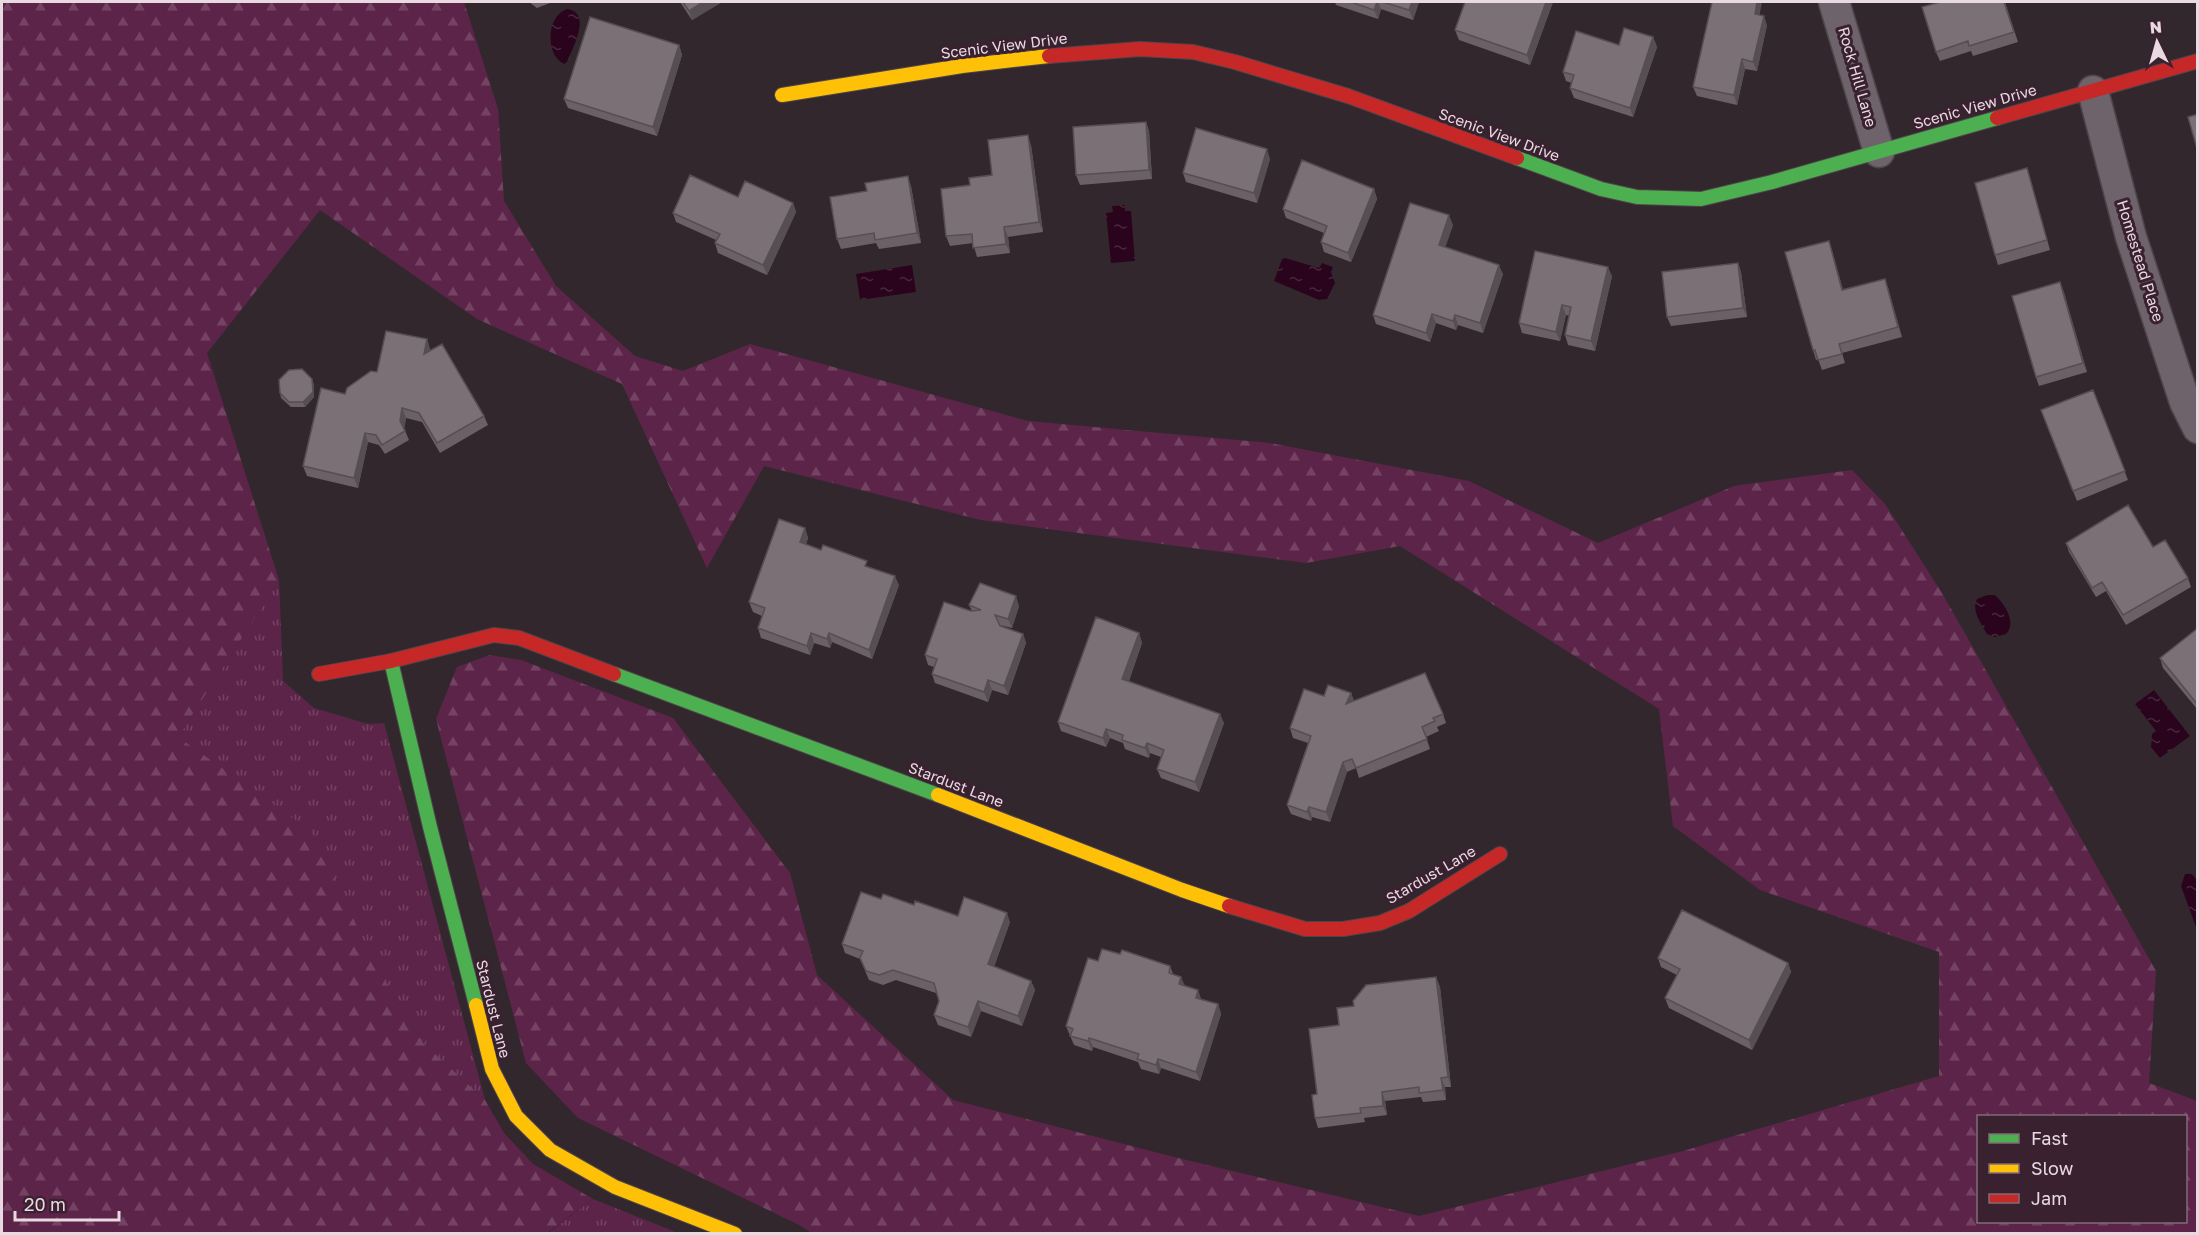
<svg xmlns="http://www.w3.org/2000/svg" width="2199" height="1235" viewBox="0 0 2199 1235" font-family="'Golos Text',sans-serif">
	<defs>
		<pattern id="grass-tufts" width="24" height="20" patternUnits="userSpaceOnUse" patternTransform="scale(1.5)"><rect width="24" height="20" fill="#5d2449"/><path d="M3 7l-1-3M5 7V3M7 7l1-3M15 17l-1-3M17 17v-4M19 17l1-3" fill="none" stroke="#744363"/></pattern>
		<pattern id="forest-firs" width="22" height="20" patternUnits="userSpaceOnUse" patternTransform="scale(1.5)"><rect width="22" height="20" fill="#5d2449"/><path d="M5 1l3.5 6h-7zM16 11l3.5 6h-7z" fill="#744363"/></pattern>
		<pattern id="water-ripples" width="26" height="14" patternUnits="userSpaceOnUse" patternTransform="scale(1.5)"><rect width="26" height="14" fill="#2a041d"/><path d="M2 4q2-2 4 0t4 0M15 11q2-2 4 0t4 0" fill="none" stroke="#49283e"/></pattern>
	</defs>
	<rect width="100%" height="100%" fill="#33272e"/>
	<path fill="url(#grass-tufts)" d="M279,580L283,681L314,708L368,724L384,723L485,1100L423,1043L375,964L178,737Z
		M593,1199L678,1233L547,1234Z"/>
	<path fill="url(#forest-firs)" fill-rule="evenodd" d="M2,2H464L498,109L504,201L556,286L635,356L683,371L750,344L1028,421L1270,443L1469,481L1598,543L1734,486L1852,470L1885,504L1942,593L2156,971L2149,1083L2197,1101V1233H812L799,1225L578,1118L526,1063L436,719L457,667L490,655L521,660L673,718L790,873L817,975L953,1100L1174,1157L1419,1216L1683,1151L1939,1076V952L1760,890L1673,826L1659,709L1400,546L1306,563L981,520L764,466L707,568L622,384L477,319L320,210L207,353L279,580L178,737L311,831L375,964L423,1043L485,1100L504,1133L533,1164L593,1199L547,1233H2ZM1978,1116H2186V1222H1978Z"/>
	<path fill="url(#water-ripples)" d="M567,9C593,12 572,49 567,62L564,64C545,55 546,16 567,9Z
		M1125,205V211H1131L1135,261L1111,263L1106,213L1113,212L1112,206Z
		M1285,258L1319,268L1322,263L1333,267L1331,272L1335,283L1327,299L1319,300L1274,281L1282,259Z
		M912,265L916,292L860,300L856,274Z
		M1987,595H1995C2005,604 2017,623 2006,634L1995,637L1987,634C1981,623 1971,611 1977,599Z
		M2154,690L2190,736L2160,758L2151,747L2152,734L2156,731L2135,704Z
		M2185,874H2192L2197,880V930L2181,886Z"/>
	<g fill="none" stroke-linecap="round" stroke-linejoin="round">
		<g stroke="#4f444a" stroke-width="33">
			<path id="street" d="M1834,2L1879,152
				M2093,91L2131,237L2185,402L2198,428"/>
		</g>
		<g stroke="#4f444a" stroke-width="16">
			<path id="fast" d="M1517,158L1601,189L1637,197L1701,199L1772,182L1997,118
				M391,661L430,827L476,1005
				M614,674L938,795"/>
		</g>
		<g stroke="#4f444a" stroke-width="16">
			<path id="slow" d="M782,95L962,66L1049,56
				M938,795L1182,890L1229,906
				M476,1005L492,1069L516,1116L550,1150L615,1187L735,1234"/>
		</g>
		<g stroke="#4f444a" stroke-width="16">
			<path id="jam" d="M1049,56L1140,49L1193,52L1235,62L1348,96L1517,158
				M1997,118L2198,61
				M319,674L391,661L494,635L519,638L614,674
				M1229,906L1305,929H1343L1380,923L1409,911L1500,854"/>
		</g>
		<use href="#street" stroke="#6e636a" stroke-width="30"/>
		<use href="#fast" stroke="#4caf50" stroke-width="14"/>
		<use href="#slow" stroke="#ffc107" stroke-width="14"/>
		<use href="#jam" stroke="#c62828" stroke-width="14"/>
	</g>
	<path fill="#6a6065" d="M529,2H550V3L537,8Z
		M680,2H722L692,20Z
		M1335,2H1419L1413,20L1381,9L1378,19L1336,5Z
		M1553,2L1530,65L1459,40L1455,30Z
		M2005,2L2018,42L1973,56L1971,51L1940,61L1936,52Z
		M1767,25L1757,71L1745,69L1737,105L1697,96L1693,87Z
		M1653,37L1657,47L1633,117L1574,98L1570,88L1572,83L1566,81L1563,72L1619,45Z
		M679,45L682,55L657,136L568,108L564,99Z
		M1146,122L1149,131L1152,179L1080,185L1076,175Z
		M1031,145L1043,232L1008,237L1010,253L977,257L973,243L950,246L946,236L970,185L992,175Z
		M1270,159L1257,203L1186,182L1183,173Z
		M2027,168L2050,250L1998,265L1995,255Z
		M911,186L921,243L879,249L876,243L841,249L837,239Z
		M1374,189L1377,199L1351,262L1324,252L1321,242L1324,233L1286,218L1283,209Z
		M738,197L793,203L796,212L767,275L718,253L715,243L716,240L676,222L673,213Z
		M1453,225L1445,247L1503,274L1483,333L1458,325L1456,330L1436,323L1430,342L1376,324L1373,315Z
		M1829,241L1843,290L1888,288L1902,337L1842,353L1845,363L1822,370L1818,359L1816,360L1813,350Z
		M1738,263L1741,272L1747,317L1671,326L1667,317Z
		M1612,276L1595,351L1568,345L1565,335L1570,316L1566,315L1560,341L1522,333L1519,323Z
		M2060,282L2087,372L2039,386L2036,377Z
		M427,339L430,350L484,416L488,425L440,453L422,422L406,418L404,428L409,440L385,454L379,445L368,442L358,488L307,476L303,466L345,394Z
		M314,384V397L305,407H291L281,398L280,393Z
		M2093,390L2128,480L2077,501L2041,410Z
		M805,528L808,538L806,544L869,567L899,585L872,659L832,642L830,648L814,643L810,655L761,638L758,628L762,616L753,612L749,602Z
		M2066,543L2153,547L2188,578L2191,587L2126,625L2106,591L2096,597L2069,552Z
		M969,605L1019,606L1012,628L1000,625L1023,634L1026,643L1008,695L992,690L988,702L935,683L932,674L934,667L928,665L925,655L972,611Z
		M2198,628V710L2163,668L2160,658Z
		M1139,633L1142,643L1129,681L1224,723L1199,792L1161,778L1157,769L1161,757L1150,753L1149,758L1125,749L1123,743L1110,738L1106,747L1061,731L1058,722Z
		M1351,693L1354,701L1443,714L1446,723L1437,727L1439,731L1426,737L1430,749L1359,778L1356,768L1347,772L1330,822L1312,817L1311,821L1291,814L1287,805L1308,743L1293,738L1290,728L1324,696Z
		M881,899L914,905L958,916L1010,922L994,967L1031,981L1035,990L1022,1026L981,1011L971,1037L938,1025L934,1015L939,1001L936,993L896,980L883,985L869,980L860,959L845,953L842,944Z
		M1120,954L1170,966L1173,974L1184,986L1198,990L1201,999L1218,1004L1221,1014L1200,1081L1161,1068L1159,1074L1141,1069L1138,1062L1093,1047L1092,1051L1074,1045L1066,1026L1098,961Z
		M1658,958L1788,963L1791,972L1752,1050L1669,1008L1665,998L1677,975L1661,967Z
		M1436,977L1440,987L1451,1087H1445L1446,1100L1423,1102L1421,1097L1385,1101L1387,1115L1364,1118L1365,1122L1318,1128L1315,1118L1317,1094L1339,1025L1354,1006Z"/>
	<path fill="#564e53" d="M703,2H722L692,20L689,11Z
		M1377,2H1378L1381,9L1378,19L1374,10Z
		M1412,2H1419L1413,20L1409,10Z
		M1546,2H1553L1530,65L1527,55Z
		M1757,2H1762L1758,23L1755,14Z
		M1764,16L1767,25L1757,71L1753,62Z
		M1653,37L1657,47L1633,117L1630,108Z
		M679,45L682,55L657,136L653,127Z
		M1742,59L1745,69L1737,105L1734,95Z
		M1146,122L1149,131L1152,179L1149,170Z
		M1028,135L1031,145L1043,232L1039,222Z
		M1267,149L1270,159L1257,203L1254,193Z
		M908,176L911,186L921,243L917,233Z
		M1374,189L1377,199L1351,262L1348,253Z
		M793,203L796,212L767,275L763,265Z
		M1449,215L1453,225L1443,254L1439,245Z
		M1004,227L1008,237L1010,253L1006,244Z
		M1829,241L1832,250L1846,300L1842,290Z
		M1738,263L1741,272L1747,317L1743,308Z
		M1499,265L1503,274L1483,333L1480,323Z
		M1608,267L1612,276L1595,351L1591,341Z
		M1885,279L1888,288L1902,337L1898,327Z
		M2060,282L2064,292L2087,372L2083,363Z
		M1562,305L1566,315L1560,341L1556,332Z
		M1432,314L1436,323L1430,342L1426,333Z
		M1455,315L1458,325L1456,330L1453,321Z
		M427,339L430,349L427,363L424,354Z
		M312,379L314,384V397L305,407L303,402Z
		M402,408L406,418L404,431L400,421Z
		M365,433L368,442L358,488L354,478Z
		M805,528L808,538L804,551L800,542Z
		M895,576L899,585L872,659L869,650Z
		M1016,596L1019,606L1012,628L1008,619Z
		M811,633L814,643L810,655L807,646Z
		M829,633L832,642L830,648L827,639Z
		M1139,633L1142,643L1126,688L1122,679Z
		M1023,634L1026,643L1008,695L1004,686Z
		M988,680L992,690L988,702L984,692Z
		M1351,693L1354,702L1346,704Z
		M1220,714L1224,723L1199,792L1195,782Z
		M1106,729L1110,738L1106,747L1103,738Z
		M1147,743L1150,753L1149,758L1145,748Z
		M1343,762L1347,772L1330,822L1326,812Z
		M1309,807L1312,817L1311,821L1307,812Z
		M1007,913L1010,922L991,974L988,964Z
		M1788,963L1791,972L1752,1050L1749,1040Z
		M1181,977L1185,986L1179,984Z
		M1436,977L1440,987L1451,1087L1448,1077Z
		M1031,981L1035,990L1022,1026L1018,1016Z
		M1198,990L1201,1000L1196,998Z
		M978,1001L981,1011L971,1037L968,1027Z
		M1218,1004L1221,1014L1200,1081L1196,1072Z
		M1089,1038L1093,1047L1092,1051L1088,1041Z
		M1158,1059L1161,1068L1159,1074L1156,1065Z
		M1441,1078L1445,1087L1446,1100L1443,1090Z
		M1382,1092L1385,1101L1387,1115L1383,1106Z"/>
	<path fill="#7b7076" stroke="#564e53" stroke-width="1.5" d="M683,2H703L689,11Z
		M1351,2H1377L1374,10Z
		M1383,2H1412L1409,10Z
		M1465,2H1546L1527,55L1455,30Z
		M1712,2H1757L1755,14L1764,16L1753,62L1742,59L1734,95L1693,87Z
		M1940,2H2004L2014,32L1969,46L1968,41L1936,52L1922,7Z
		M590,17L679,45L653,127L564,99Z
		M1624,28L1653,37L1630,108L1570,88L1574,75L1563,72L1576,31L1619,45Z
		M2198,114V152L2188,117Z
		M1146,122L1149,170L1076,175L1073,127Z
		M1196,128L1267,149L1254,193L1183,173Z
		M1028,135L1039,222L1004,227L1006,244L973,248L972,234L946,236L941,189L970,185L969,178L992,175L988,140Z
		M1302,160L1374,189L1348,253L1321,242L1327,226L1283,209Z
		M2027,168L2047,240L1995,255L1975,183Z
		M690,175L738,197L745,181L793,203L763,265L715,243L720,234L673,213Z
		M908,176L917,233L875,240L874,233L837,239L830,197L867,191L865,183Z
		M1410,203L1449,215L1439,245L1499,265L1480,323L1455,315L1453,321L1432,314L1426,333L1373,315Z
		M1829,241L1842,290L1885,279L1898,327L1839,344L1842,354L1818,360L1815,350H1813L1785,252Z
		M1535,251L1608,267L1591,341L1565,335L1571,307L1562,305L1556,332L1519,323Z
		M1738,263L1743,308L1667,317L1662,272Z
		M2060,282L2083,363L2036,377L2012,296Z
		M386,331L427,339L424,354L442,344L484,416L437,443L419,413L402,408L400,421L405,431L382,445L376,435L365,433L354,478L303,466L321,388L345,394L347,388L371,371L377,372Z
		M302,369L312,379L313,392L303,402H289L280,393L279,380L289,370Z
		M2093,390L2125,471L2073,491L2041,410Z
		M2128,505L2153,547L2165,540L2188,578L2123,615L2102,582L2092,588L2066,543Z
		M779,519L805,528L800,542L821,550L823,545L867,561L865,566L895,576L869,650L829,633L827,639L811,633L807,646L758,628L765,608L749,602Z
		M980,583L1016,596L1008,619L995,615L1000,626L1023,634L1004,686L988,680L984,692L932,674L937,659L925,655L944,602L971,611L981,610L969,605Z
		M1096,617L1139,633L1122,679L1220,714L1195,782L1157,769L1164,750L1147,743L1145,748L1122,740L1123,735L1106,729L1103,738L1058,722Z
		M2198,628V705L2160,658Z
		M1425,673L1443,714L1433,718L1435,721L1422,727L1427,739L1356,768L1352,759L1343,762L1326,812L1309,807L1307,812L1287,805L1311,736L1290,728L1304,689L1324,696L1328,685L1351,693L1346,704Z
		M861,892L881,899L883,894L914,905L915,901L958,916L964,897L1007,913L988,964L1031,981L1018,1016L978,1001L968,1027L934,1015L939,1001L934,983L893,970L879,975L866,971L860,958L863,951L842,944Z
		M1682,910L1788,963L1749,1040L1665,998L1680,969L1658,958Z
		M1102,949L1120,954L1122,950L1170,966L1169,973L1181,977L1179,984L1198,990L1196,998L1218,1004L1196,1072L1158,1059L1156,1065L1137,1059L1139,1054L1089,1038L1088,1041L1070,1036L1073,1029L1066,1026L1088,958L1098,961Z
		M1436,977L1448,1077L1441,1078L1443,1090L1419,1093V1087L1382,1092L1383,1106L1360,1108L1361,1113L1315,1118L1312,1095L1317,1094L1309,1029L1339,1025L1337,1008L1354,1006L1353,1001L1366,985Z"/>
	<g text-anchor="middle" stroke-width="6" stroke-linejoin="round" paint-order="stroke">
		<g font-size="15" fill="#e9d9e1" stroke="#39212f">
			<text transform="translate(1004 46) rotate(-7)" y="5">Scenic View Drive</text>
			<text transform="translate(1857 77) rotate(74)" y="5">Rock Hill Lane</text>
			<text transform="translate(1975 107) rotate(-16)" y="5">Scenic View Drive</text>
			<text transform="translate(1499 135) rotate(20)" y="5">Scenic View Drive</text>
			<text transform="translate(2140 261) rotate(73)" y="5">Homestead Place</text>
			<text transform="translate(956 785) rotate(21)" y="5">Stardust Lane</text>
			<text transform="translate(1431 875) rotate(-30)" y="5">Stardust Lane</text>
			<text transform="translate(493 1009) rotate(76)" y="5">Stardust Lane</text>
		</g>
	</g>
	<rect width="2199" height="1235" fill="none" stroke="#e9d9e1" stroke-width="6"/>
	<rect x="1977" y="1115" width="210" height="108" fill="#39212f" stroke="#7f6b76" stroke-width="1.5"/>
	<rect x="1989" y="1134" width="30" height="9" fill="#4caf50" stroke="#7f6b76" stroke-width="1.5"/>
	<text x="2031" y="1145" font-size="18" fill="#e9d9e1">Fast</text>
	<rect x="1989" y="1164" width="30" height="9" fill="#ffc107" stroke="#7f6b76" stroke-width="1.5"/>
	<text x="2031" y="1175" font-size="18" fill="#e9d9e1">Slow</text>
	<rect x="1989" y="1194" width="30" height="9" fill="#c62828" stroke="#7f6b76" stroke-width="1.5"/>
	<text x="2031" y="1205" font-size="18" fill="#e9d9e1">Jam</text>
	<g transform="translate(2157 42) rotate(355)" stroke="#39212f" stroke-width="4.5" paint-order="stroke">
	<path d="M0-4.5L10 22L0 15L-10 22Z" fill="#e9d9e1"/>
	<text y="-9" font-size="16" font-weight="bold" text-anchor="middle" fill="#e9d9e1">N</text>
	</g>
	<path d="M15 1211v9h104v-9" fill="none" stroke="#e9d9e1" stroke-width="3"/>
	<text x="24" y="1211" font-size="18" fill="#e9d9e1" stroke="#39212f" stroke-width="4.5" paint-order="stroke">20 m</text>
</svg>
